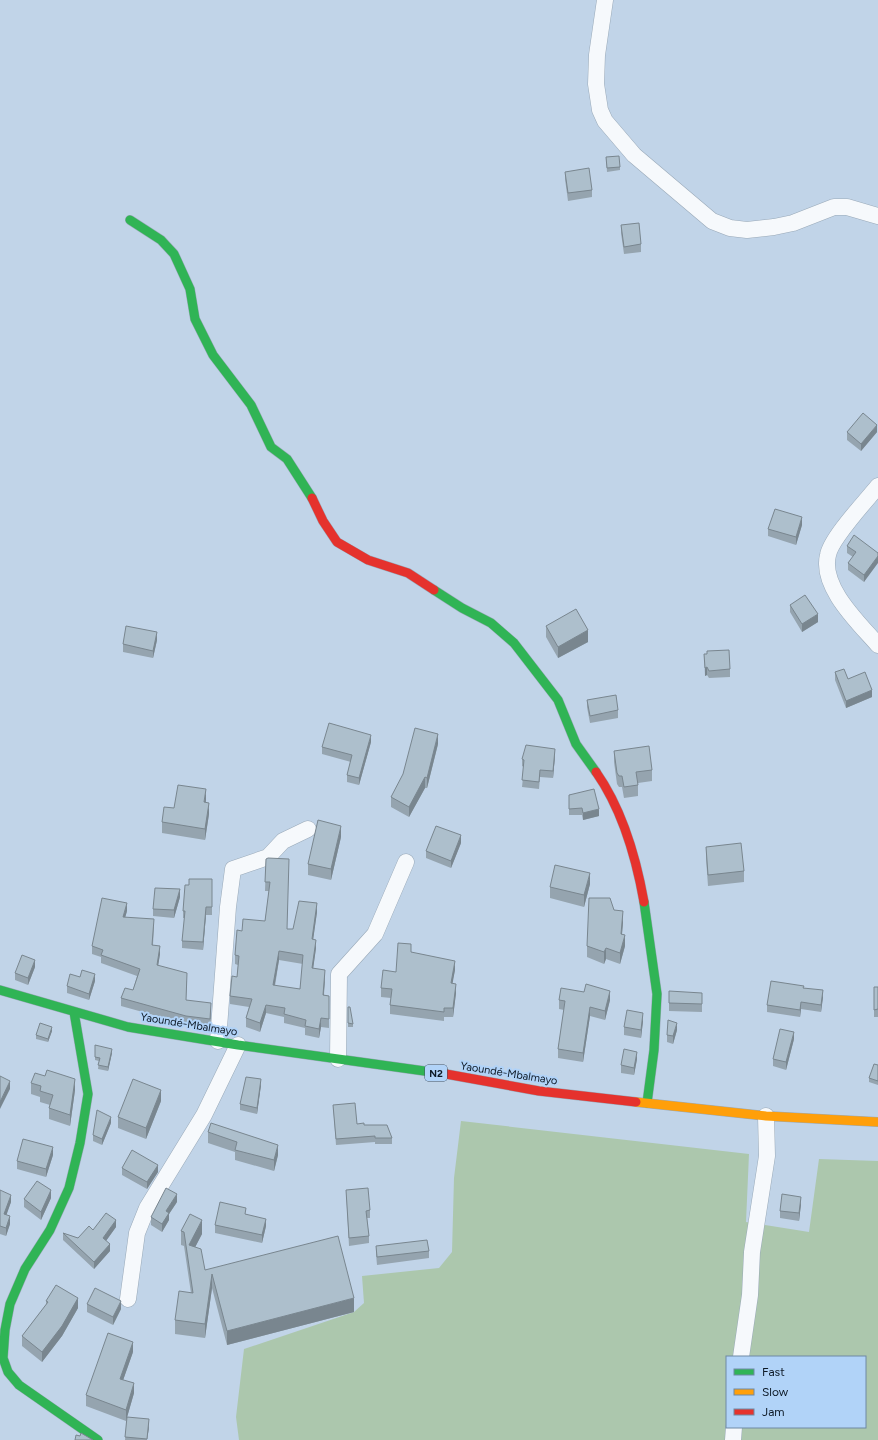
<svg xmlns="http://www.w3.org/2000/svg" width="878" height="1440" viewBox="0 0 878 1440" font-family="Figtree,sans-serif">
	<rect width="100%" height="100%" fill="#c1d4e8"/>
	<path fill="#acc7ad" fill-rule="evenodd" d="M461,1121L749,1154L746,1222L809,1232L819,1159L878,1161V1440H239L236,1417L244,1349L354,1312L364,1303L362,1276L439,1268L452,1252L454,1178ZM727,1357H865V1427H727Z"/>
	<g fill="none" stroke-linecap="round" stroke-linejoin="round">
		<g stroke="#99a9b8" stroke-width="17">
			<path id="street" d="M605,0L597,55L596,84L600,110L605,121L634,155L712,221L730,228L747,230L774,227L793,223L834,207H847L878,216
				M878,486C866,501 831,538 828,555C820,587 859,623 878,645
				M218,1041L228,907L233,869L268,857L283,841L308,829
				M338,1059L339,974L375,934L406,862
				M128,1299L137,1233L147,1208L204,1115L238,1045
				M741,1357L750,1295L752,1252L767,1156L766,1116
				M733,1440L734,1427"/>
		</g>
		<g stroke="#99a9b8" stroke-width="10">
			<path id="fast" d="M130,220L161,240L174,254L190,289L195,319L213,355L251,405L271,447L287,459L312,498
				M434,590L462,608L491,623L514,643L558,700L576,744L596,772
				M644,902L657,994L654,1050L647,1103
				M0,990L128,1027L238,1045L446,1074
				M74,1012L88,1094L80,1143L69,1188L50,1230L25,1269L10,1304L5,1330L3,1358L8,1372L19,1385L98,1440"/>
		</g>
		<g stroke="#99a9b8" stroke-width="10">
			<path id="slow" d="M636,1102L766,1116L878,1122"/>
		</g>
		<g stroke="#99a9b8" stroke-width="10">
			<path id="jam" d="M312,498L323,521L337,542L368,560L408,573L434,590
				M596,772C622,809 636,857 644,902
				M446,1074L539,1091L636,1102"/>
		</g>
		<use href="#street" stroke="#f6f9fc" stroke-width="16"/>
		<use href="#fast" stroke="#30b455" stroke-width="9"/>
		<use href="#slow" stroke="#ff9f0a" stroke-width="9"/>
		<use href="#jam" stroke="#e5322d" stroke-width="9"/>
	</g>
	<path fill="#95a4af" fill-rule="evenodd" d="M606,157L620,167V170L607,172Z
		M565,172L592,190V197L568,201L565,179Z
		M621,225L641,244V252L624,254L621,233Z
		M847,432H877L861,451L847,440Z
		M802,525L796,545L768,536V529Z
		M847,546L878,553L864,582L848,570V563L853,557L847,553Z
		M790,605L818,622L802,632L790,612Z
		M546,626L588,642L558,658L546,637Z
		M157,640L153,658L123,652V644Z
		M704,654L730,669V677L709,678L707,675L705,676Z
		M835,672L848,679L872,697L846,708L835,680Z
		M587,700L618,710V718L590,723L587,707Z
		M371,742L359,785L347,782V775L351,762L322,754V747Z
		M438,744L427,788H425L409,817L391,807V797Z
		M614,751L652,770V781L638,783V796L624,798L622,787H619L617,784L614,762Z
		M555,756L553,778L540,777L539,789L522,787L524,767L522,766V759Z
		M569,795L599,816L583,820L582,815H569Z
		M206,800V802L209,814L205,840L162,833V822L174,808Z
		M341,837L331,880L308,875V864Z
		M461,843L451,868L426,858V851Z
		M706,847L744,871V882L708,886L706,858Z
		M266,859L287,929H293L317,912L313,939L316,948L313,968L325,978L324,995L329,996V1028L321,1027L319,1038L305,1035V1028L284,1023V1017L266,1013L260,1032L246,1027V1018L249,1007L230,1004V996L237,977L238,965L235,964V955L242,931L265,921L269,891H265ZM279,960L303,964L300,989L275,986Z
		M212,879V915H206L203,950L182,948V941L185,918H183V911L189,885Z
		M590,884L584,907L550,898V887Z
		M180,897L174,918L153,916V909Z
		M614,910L623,922L622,934L625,946L620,964L606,959L604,964L587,957V946Z
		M127,911L125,917L154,927L153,945L160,954L158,965L187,981L186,1000L211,1011L210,1027L186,1024L121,1006V998L133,990L137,976L101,963V957L92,954V946Z
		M411,952L455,970L452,983L456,993L453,1017H444V1021L390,1014V1005L391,998L381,997V988L396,972Z
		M35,967L28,985L15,980V973Z
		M95,981L89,1000L67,993V986Z
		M874,987H878V1017H874Z
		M804,988L823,997L821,1012L801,1009L800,1017L767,1012V1005Z
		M702,993V1012L669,1011V1003Z
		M559,1000H610L605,1020L590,1016L583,1062L558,1058V1049L564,1010L559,1009Z
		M348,1007L353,1024V1027H348Z
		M643,1021L641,1038L624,1035V1027Z
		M677,1030L673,1044L667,1042V1035Z
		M52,1031L48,1042L36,1039V1035Z
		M794,1039L786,1070L773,1066V1059Z
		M95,1045L112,1053L108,1071L98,1069L99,1061L95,1060Z
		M637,1059L634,1075L621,1073V1065Z
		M878,1065V1085L869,1082V1078Z
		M31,1083L75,1090L70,1126L49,1119V1108L50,1105L40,1102V1097L31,1094Z
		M261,1085L257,1114L240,1110V1104Z
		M161,1101L146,1139L118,1128V1117Z
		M333,1105L357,1124L364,1125L392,1138V1144H375V1142L336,1145Z
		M111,1123L102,1145L93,1141V1135Z
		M208,1132L278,1155L274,1171L235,1160V1152L208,1143Z
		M53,1155L46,1177L17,1169V1161Z
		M122,1168L158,1172L147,1189L122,1175Z
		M0,1190L11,1202L6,1215L10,1224L6,1236L0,1234Z
		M346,1190L370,1210V1218H367L369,1236V1243L349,1246Z
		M51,1198L41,1220L24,1207V1199Z
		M177,1202L169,1214V1220L162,1232L151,1225V1217Z
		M801,1204L799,1221L780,1218V1211Z
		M246,1214L266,1226L262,1243L215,1233V1225Z
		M116,1227L106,1241L110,1251L94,1269L63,1240V1233L78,1238L93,1230Z
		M181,1231L202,1234L195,1247L205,1270L354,1312L227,1345L212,1288L205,1338L175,1334V1320L191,1293L184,1246L181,1245Z
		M376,1246L429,1251V1258L377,1265L376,1254Z
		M46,1301L78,1308L62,1336L42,1362L22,1346V1336L46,1305Z
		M87,1304L121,1309L113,1325L87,1312Z
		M133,1352L123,1380L134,1393L127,1417L149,1427L147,1440H125L127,1419L126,1421L86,1406V1395Z"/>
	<path fill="#79868f" d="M877,425V432L861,451V444Z
		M802,517V525L796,545V537Z
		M878,556V563L864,582V575Z
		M818,614V622L802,632V624Z
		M588,630V642L558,658V647Z
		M157,632V640L153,658V651Z
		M707,667V675L705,676V668Z
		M872,690V697L846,708V701Z
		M438,734V744L427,788V778Z
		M371,735V742L359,785V778Z
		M555,749V756L553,778V771Z
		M425,777V788L409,817V807Z
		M206,789V800L204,813V802Z
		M209,803V814L205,840V829Z
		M599,809V816L583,820V813Z
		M341,826V837L331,880V869Z
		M461,835V843L451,868V861Z
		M590,873V884L584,907V895Z
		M180,889V897L174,918V910Z
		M127,903V911L123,925V917Z
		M317,903V912L312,948V939Z
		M206,907V915L203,950V942Z
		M623,911V922L621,945V934Z
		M625,935V946L620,964V953Z
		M316,940V948L312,977V968Z
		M160,946V954L157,973V965Z
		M606,948V959L604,964V952Z
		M279,951V960L273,994V985Z
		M35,960V967L28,985V978Z
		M455,961V970L451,992V983Z
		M325,970V978L323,1004V995Z
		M95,974V981L89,1000V994Z
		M456,984V993L453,1017V1008Z
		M823,990V997L821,1012V1005Z
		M610,991V1000L605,1020V1011Z
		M801,1002V1009L800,1017V1010Z
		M211,1003V1011L210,1027V1019Z
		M266,1005V1013L260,1032V1023Z
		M590,1007V1016L583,1062V1053Z
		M643,1013V1021L641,1038V1030Z
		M321,1018V1027L319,1038V1029Z
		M677,1023V1030L673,1044V1036Z
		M52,1027V1031L48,1042V1039Z
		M794,1032V1039L786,1070V1062Z
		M112,1049V1053L108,1071V1067Z
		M637,1052V1059L634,1075V1068Z
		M75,1079V1090L70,1126V1115Z
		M261,1079V1085L257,1114V1108Z
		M10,1081V1089L0,1109V1102Z
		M161,1090V1101L146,1139V1128Z
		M111,1117V1123L102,1145V1139Z
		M278,1145V1155L274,1171V1160Z
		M53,1147V1155L46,1177V1169Z
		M158,1165V1172L147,1189V1182Z
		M51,1190V1198L41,1220V1212Z
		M177,1194V1202L169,1214V1220L162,1232V1224L166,1211Z
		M11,1195V1202L4,1222V1214Z
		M801,1197V1204L799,1221V1213Z
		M10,1216V1224L6,1236V1228Z
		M266,1219V1226L262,1243V1235Z
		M116,1220V1227L103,1245V1238Z
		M202,1220V1234L189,1259V1245Z
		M110,1244V1251L94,1269V1262Z
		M212,1274V1288L205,1338V1324Z
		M78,1298V1308L62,1336L42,1362V1352Z
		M354,1298V1312L227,1345V1331Z
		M121,1301V1309L113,1325V1317Z
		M133,1342V1352L120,1389V1379Z
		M134,1383V1393L126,1421V1410Z
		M149,1419V1427L147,1440Z"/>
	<path fill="#adbfcc" stroke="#79868f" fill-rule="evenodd" d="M619,156L620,167L607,168L606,157Z
		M589,168L592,190L568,193L565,172Z
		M639,223L641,244L624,247L621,225Z
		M863,413L877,425L861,444L847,432Z
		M775,509L802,517L796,537L768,529Z
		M854,535L878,553V556L864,575L848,563L856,552L847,546Z
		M805,595L818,614L802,624L790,605Z
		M576,609L588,630L558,647L546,626Z
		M126,626L157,632L153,651L123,644Z
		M729,650L730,669L709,671L707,667L705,668L704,654H707V651Z
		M844,669L848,679L865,672L872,690L846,701L835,672Z
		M616,695L618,710L590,716L587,700Z
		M329,723L371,735L359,778L347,775L352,755L322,747Z
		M415,728L438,734L427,778L425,777L409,807L391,797L403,774Z
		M526,745L555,749L553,771L540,770L539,782L522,780L524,760L522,759Z
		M649,746L652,770L636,772L638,785L624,787L622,776H619L617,773L614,751Z
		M178,785L206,789L204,802L209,803L205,829L162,822L164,807L174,808Z
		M594,789L599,809L583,813L582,808L569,809V795Z
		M318,820L341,826L331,869L308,864Z
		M436,826L461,835L451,861L426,851Z
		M741,843L744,871L708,875L706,847Z
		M268,858L289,859L287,929H293L299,901L317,903L312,939L316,940L312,968L325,970L323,995L329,996V1019L321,1018L319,1029L305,1026L306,1020L284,1014L285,1008L266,1005L260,1023L246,1018L252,999L230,996L232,976L237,977L239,956L235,955L237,930L242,931L243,919L265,921L270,882H265L266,859ZM279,951L303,955L300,989L273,985Z
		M555,865L590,873L584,895L550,887Z
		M189,879H212V907H206L203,942L182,941L185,911H183L185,885H189Z
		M155,888L180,889L174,910L153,909Z
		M102,898L127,903L123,917L154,919L152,945L160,946L157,965L187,973L186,1000L211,1003L210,1019L186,1016L121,998L125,988L133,990L140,969L101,955L103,950L92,946Z
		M589,898H610L614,910L623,911L621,934L625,935L620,953L606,948L604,952L587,946Z
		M398,943L411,944V952L455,961L451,983L456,984L453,1008H444V1012L390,1005L392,989L381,988L383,970L396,972Z
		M22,955L35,960L28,978L15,973Z
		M82,970L95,974L89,994L67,986L70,974L80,977Z
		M771,981L804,986L803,988L823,990L821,1005L801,1002L800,1010L767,1005Z
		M586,984L610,991L605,1011L590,1007L583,1053L558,1049L565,1001L559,1000L561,988L584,992Z
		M874,987H878V1009L874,1010Z
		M669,991L702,993V1004L669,1003Z
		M348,1007H350L353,1024L348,1023Z
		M627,1010L643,1013L641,1030L624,1027Z
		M668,1020L677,1023L673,1036L667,1035Z
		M40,1023L52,1027L48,1039L36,1035Z
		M780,1029L794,1032L786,1062L773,1059Z
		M95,1045L112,1049L108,1067L98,1065L100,1058L95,1057Z
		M624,1049L637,1052L634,1068L621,1065Z
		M874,1064L878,1065V1081L869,1078Z
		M47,1070L75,1079L70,1115L49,1108L53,1095L40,1091L41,1086L31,1083L35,1073L45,1076Z
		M0,1076L10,1081L0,1102Z
		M246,1077L261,1079L257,1108L240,1104Z
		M133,1079L161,1090L146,1128L118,1117Z
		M355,1103L357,1124L364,1123V1125H387L392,1138H375V1136L336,1139L333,1105Z
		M97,1110L111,1117L102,1139L93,1135Z
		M211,1123L278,1145L274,1160L235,1150L237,1142L208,1132Z
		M23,1139L53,1147L46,1169L17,1161Z
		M132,1150L158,1165L147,1182L122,1168Z
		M37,1181L51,1190L41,1212L24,1199Z
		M166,1188L177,1194L166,1211L169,1213L162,1224L151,1217Z
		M368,1188L370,1210L366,1211L369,1236L349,1238L346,1190Z
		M0,1190L11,1195L4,1214L10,1216L6,1228L0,1226Z
		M782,1194L801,1197L799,1213L780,1211Z
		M220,1202L246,1208L245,1214L266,1219L262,1235L215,1225Z
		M106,1213L116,1220L103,1238L110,1244L94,1262L63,1233L78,1238L89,1226L93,1230Z
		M190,1214L202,1220L189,1245L201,1249L205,1270L338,1236L354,1298L227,1331L212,1274L205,1324L175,1320L179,1291L193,1293L184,1232L181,1231Z
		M427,1240L429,1251L377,1257L376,1246Z
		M56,1285L78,1298L62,1326L42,1352L22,1336L48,1302L46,1301Z
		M95,1288L121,1301L113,1317L87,1304Z
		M108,1333L133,1342L120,1379L134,1383L126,1410L86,1395Z
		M127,1417L149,1419L147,1439L125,1437Z
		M81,1433L93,1440H75L76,1435L80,1436Z"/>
	<g text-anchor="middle" stroke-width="4" stroke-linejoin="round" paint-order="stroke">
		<rect fill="#b1d3f8" stroke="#3e5165" stroke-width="1" x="425" y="1065" width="22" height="16" rx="3"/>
		<g font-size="10" font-weight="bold" fill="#0d1926">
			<text x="436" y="1077">N2</text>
		</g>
		<g font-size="11" fill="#0d1926" stroke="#b1d3f8">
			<text transform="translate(189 1024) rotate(9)" y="4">Yaoundé-Mbalmayo</text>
			<text transform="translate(509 1073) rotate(9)" y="4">Yaoundé-Mbalmayo</text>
		</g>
	</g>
	<rect x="726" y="1356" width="140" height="72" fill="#b1d3f8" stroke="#6f89a4"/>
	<rect x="734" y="1369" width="20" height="6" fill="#30b455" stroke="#6f89a4"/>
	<text x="762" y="1376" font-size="12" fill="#0d1926">Fast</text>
	<rect x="734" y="1389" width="20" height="6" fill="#ff9f0a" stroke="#6f89a4"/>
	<text x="762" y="1396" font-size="12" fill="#0d1926">Slow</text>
	<rect x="734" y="1409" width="20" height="6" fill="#e5322d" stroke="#6f89a4"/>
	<text x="762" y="1416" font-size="12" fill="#0d1926">Jam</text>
</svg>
